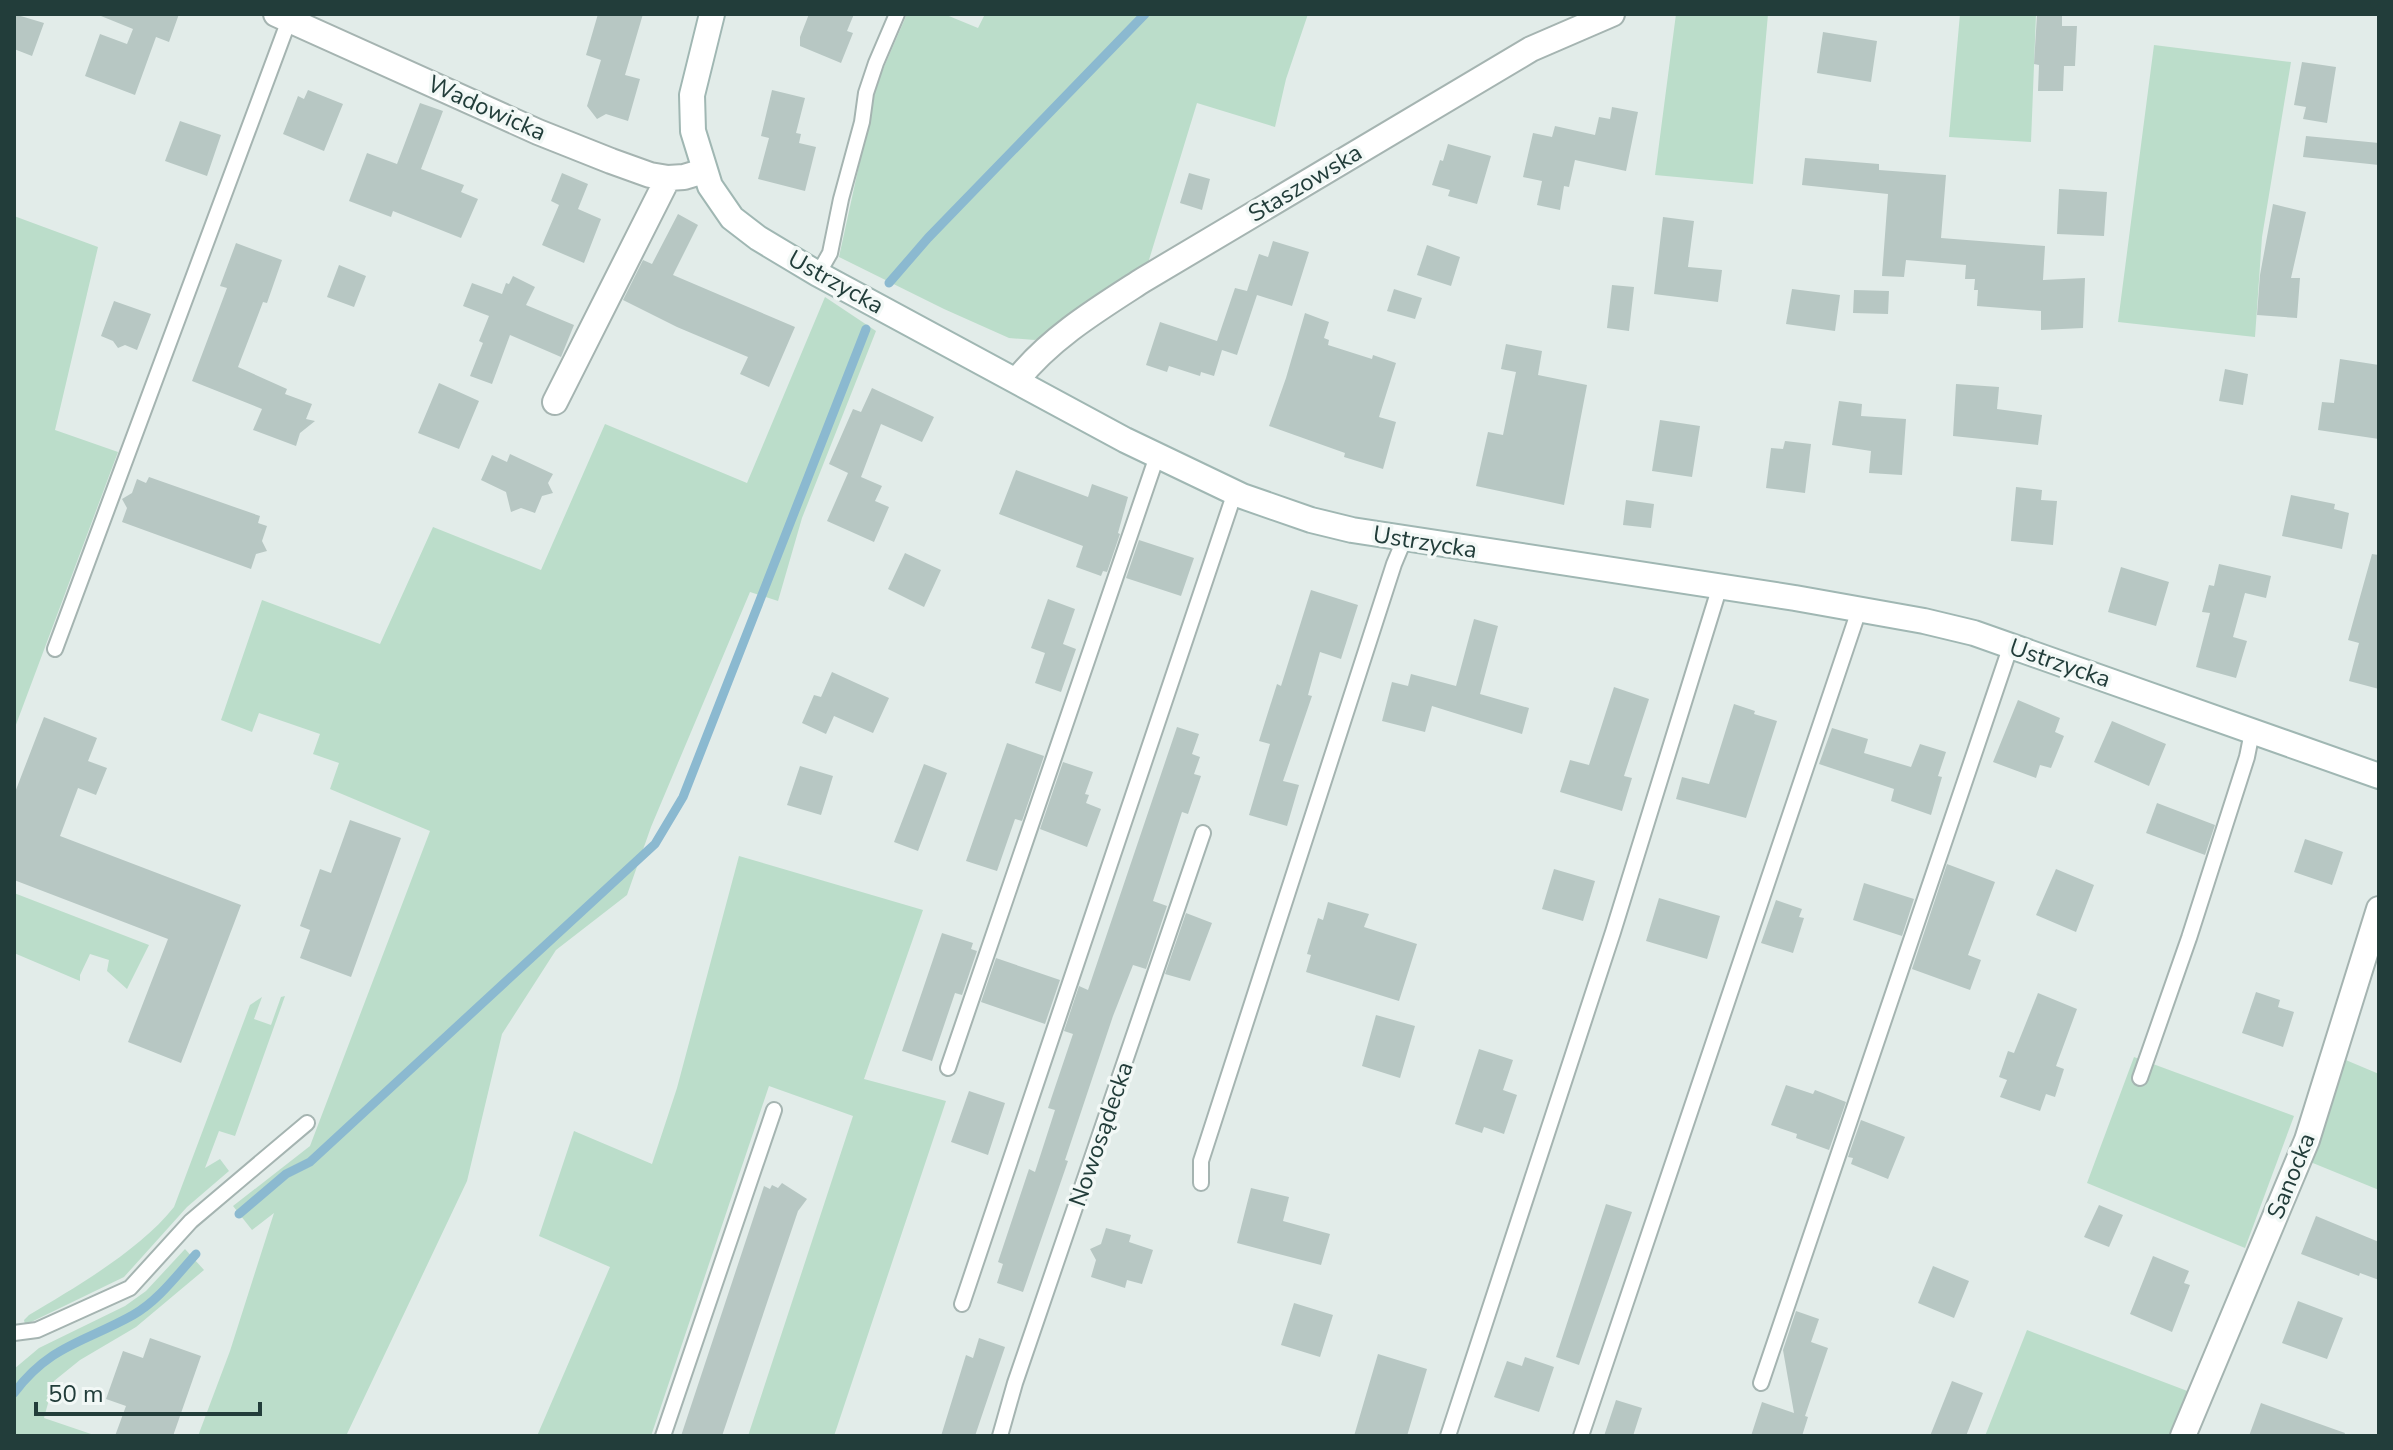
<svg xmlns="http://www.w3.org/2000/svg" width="2393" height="1450" viewBox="0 0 2393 1450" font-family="'Nunito Sans',sans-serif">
	<rect width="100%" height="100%" fill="#e2ece9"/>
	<path fill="#bbddca" d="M907,14H944L978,28L985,14H1308L1286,79L1275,127L1197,103L1145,273L1035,340L1009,338L944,309L839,257L877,83Z
		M1676,14H1768L1753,184L1655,175Z
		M1960,14H2036L2031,142L1949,137Z
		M2154,45L2291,62L2262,237L2255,337L2118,322Z
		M14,216L98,247L55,430L118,452L14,730Z
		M825,297L876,331L802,518L778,601L750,592L651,827L627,895L556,950L502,1034L467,1181L346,1436H198L230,1351L274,1213L252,1230L233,1206L310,1146L430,831L330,789L339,763L313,754L320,734L259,713L252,732L221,720L262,600L380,644L433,527L541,570L605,424L747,483Z
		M739,856L923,910L864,1079L946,1101L834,1436H748L853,1116L769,1086L651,1436H537L610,1267L539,1236L574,1131L652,1164L677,1088Z
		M14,893L149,945L127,989L107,971L109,960L90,954L80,975V981L14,953Z
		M285,996L235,1136L219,1131L205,1168L220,1159L229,1171L187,1207L124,1277L25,1325L24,1320L29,1315C76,1287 140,1250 174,1207L250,1005L262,997L254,1019L271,1025L281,997Z
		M2134,1057L2294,1116L2245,1248L2087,1183Z
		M2341,1058L2379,1074V1190L2303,1159Z
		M185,1249L204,1270L136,1327L80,1360L54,1381L44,1418L97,1436H14V1369L39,1348L125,1306L146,1291Z
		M2027,1330L2190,1392L2173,1436H1985Z"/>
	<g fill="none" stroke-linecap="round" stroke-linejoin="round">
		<path stroke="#8bb9d0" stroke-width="9" d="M889,283L928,238L1145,14
			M239,1214L286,1174L310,1162L655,844L683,797L866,329
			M14,1393C50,1345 85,1342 133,1315C158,1301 177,1275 196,1254"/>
	</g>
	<path fill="#b7c7c3" d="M14,14L44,23L32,56L14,49Z
		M101,14H179L169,42L156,37L135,95L85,76L100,34L127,44L133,29L101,16Z
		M598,14H643L625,75L640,79L628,121L606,114L597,119L587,106L601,60L586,55Z
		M809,14H854L847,31L853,33L841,63L800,46V37Z
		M2037,15L2062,16V26H2077L2075,66H2064L2063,91H2038L2039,65L2034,64Z
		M1823,32L1877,41L1871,82L1817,73Z
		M2302,62L2336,67L2327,123L2303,119L2306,107L2294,105Z
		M308,90L343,104L324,151L283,134L298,96L304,99Z
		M772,90L805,98L796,133L801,134L799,143L816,147L805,191L758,179L769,138L761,136Z
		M420,103L443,111L421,169L464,185L461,192L478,199L461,238L393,211L391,217L349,201L367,153L397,164Z
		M1612,107L1638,112L1626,171L1575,160L1569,187L1564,186L1560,210L1537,205L1542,181L1523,177L1533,133L1552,137L1555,126L1595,135L1599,117L1610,119Z
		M180,121L221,135L207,176L165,161Z
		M2306,136L2379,143V165L2303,157Z
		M1448,144L1491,156L1477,204L1448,196L1450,190L1432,185L1440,160L1443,161Z
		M1805,158L1879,164V170L1946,175L1941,238L2045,246L2043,280L2085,278L2083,328L2041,330V311L1977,306L1978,290H1974L1975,279H1965L1966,265L1906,260L1904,277L1882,276L1888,194L1802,185Z
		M562,173L588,184L578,209L601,219L584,263L542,245L559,205L551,201Z
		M1189,173L1210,179L1202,210L1180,203Z
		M2059,189L2107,192L2104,236L2057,234Z
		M2273,204L2306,212L2291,278H2300L2297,318L2257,315L2260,275Z
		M678,214L698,225L673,275L795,327L769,387L740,374L748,357L677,327L623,300L643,260L652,264Z
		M1663,217L1694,221L1688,267L1722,270L1718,302L1654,294Z
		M1273,241L1309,252L1292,306L1257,295L1237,355L1222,350L1214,376L1201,372L1200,376L1169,366L1167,372L1146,365L1160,322L1217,341L1235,288L1247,291L1259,254L1268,257Z
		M236,243L282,260L267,303L263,302L238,367L287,389L285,394L312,404L306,419L315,421L300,433L296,446L253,430L262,409L192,381L227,288L220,286Z
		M1427,245L1460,257L1451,286L1417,275Z
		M339,265L366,276L354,307L327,297Z
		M513,276L535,287L526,305L574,325L561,357L510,335L492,384L470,376L483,343L479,341L489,316L463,306L472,283L502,294L506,283L509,284Z
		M1612,285L1634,287L1629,331L1607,328Z
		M1394,289L1422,298L1415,319L1387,311Z
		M1792,289L1840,295L1835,331L1786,324Z
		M1854,290L1889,291L1888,314L1853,313Z
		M114,301L151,314L137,350L125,345L118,348L113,341L101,336Z
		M1305,313L1329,322L1324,338L1329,340L1328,345L1372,359L1373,355L1396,363L1379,417L1396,422L1383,469L1344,457L1345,453L1269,426L1286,378Z
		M1506,344L1542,351L1538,375L1587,385L1564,505L1476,486L1488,432L1503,435L1516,372L1501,369Z
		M2340,359L2379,365V439L2318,430L2322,402L2334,403Z
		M2225,369L2248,374L2243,405L2219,401Z
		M439,383L479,401L459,449L418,433Z
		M1956,384L1999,387L1997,409L2042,415L2038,445L1953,436Z
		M872,388L934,417L922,442L881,424L861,477L882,486L875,501L889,507L874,542L827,521L848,473L829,464L853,409L861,412Z
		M1839,401L1862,404L1861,416L1906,419L1902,475L1869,473L1871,451L1832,445Z
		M1660,420L1700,426L1692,477L1652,471Z
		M1785,441L1811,444L1805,493L1766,488L1771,448L1783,449Z
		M510,454L553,474L548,483L553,493L542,496L535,513L521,508L511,512L506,492L481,480L492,455L507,462Z
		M1016,470L1088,497L1092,484L1128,497L1118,533L1120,534L1107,572L1103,571L1101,576L1076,567L1083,546L999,514Z
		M149,477L260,516L258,523L267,526L262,541L267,551L256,554L251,569L122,522L127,508L122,499L132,493L137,479L146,483Z
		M2016,487L2042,490L2041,500L2057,501L2053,545L2011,541Z
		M2291,495L2335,504L2334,509L2349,513L2342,549L2282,536Z
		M1626,500L1654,504L1651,528L1623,525Z
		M1139,540L1194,558L1181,596L1126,578Z
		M905,553L941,570L924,607L888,589Z
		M2372,554L2379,555V689L2349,681L2359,643L2348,640Z
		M2219,564L2271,576L2266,598L2245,593L2233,637L2247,641L2236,678L2196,667L2210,613L2202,612L2209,585L2214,586Z
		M2121,567L2169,582L2156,626L2108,612Z
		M1311,590L1358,605L1341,659L1320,652L1308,695L1312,696L1283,781L1299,785L1287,826L1249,815L1270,744L1259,741L1277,684L1281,686Z
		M1048,599L1075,609L1063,644L1076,649L1061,692L1035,683L1045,653L1031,648Z
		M1474,619L1498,626L1480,694L1529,708L1522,734L1432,706L1425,732L1382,721L1392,682L1408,686L1411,674L1456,686Z
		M832,672L889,698L873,733L834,716L826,734L802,723L814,695L821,697Z
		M1614,687L1649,699L1624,776L1632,778L1622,811L1560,792L1570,760L1589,765Z
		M2018,700L2060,718L2055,732L2064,736L2051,768L2040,765L2036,778L1993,762Z
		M1734,704L1755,711L1754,714L1777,721L1746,818L1676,799L1682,777L1709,784Z
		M44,717L97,738L88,761L107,768L96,795L78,788L60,836L241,905L181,1063L128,1042L168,939L14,880V795Z
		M2112,721L2166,744L2149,786L2094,762Z
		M1177,727L1199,734L1192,754L1200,757L1194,774L1201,776L1188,814L1182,812L1153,901L1167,906L1146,969L1133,965L1113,1016L1065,1160L1068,1161L1023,1292L997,1283L1003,1264L998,1262L1029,1169L1035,1172L1055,1110L1048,1108L1073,1034L1064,1031L1079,986L1088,990Z
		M1832,728L1868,739L1864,753L1911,767L1920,744L1946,752L1938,776L1942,777L1931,815L1891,801L1894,789L1819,764Z
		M1007,743L1044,756L1022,821L1015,819L997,871L966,861Z
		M1063,762L1093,772L1085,794L1089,795L1086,803L1101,809L1087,847L1040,829Z
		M924,764L947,773L918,851L894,842Z
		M800,766L833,776L821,815L787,805Z
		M2157,803L2215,825L2205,855L2146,833Z
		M350,820L401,838L351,977L300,958L310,930L300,926L320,869L331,873Z
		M2305,839L2343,852L2332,885L2294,872Z
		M1947,864L1995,882L1968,955L1981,960L1970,990L1912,969Z
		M1554,869L1595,881L1583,921L1542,909Z
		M2056,869L2094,885L2076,932L2036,915Z
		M1864,883L1914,899L1902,936L1853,920Z
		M1659,898L1720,916L1707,959L1646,941Z
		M1776,900L1802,909L1799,917L1804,918L1793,953L1761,943Z
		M1328,902L1369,914L1364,927L1417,944L1399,1001L1306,972L1311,955L1307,954L1318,918L1323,920Z
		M1186,913L1212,923L1190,981L1165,974Z
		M942,933L973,943L971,949L977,951L962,995L955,993L932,1061L902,1051Z
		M996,958L1060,980L1045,1024L981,1002Z
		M2256,992L2280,1000L2278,1007L2294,1012L2283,1047L2242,1033Z
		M2038,993L2077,1009L2056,1066L2064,1069L2055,1097L2046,1094L2040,1111L2000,1097L2007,1080L1999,1077L2008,1051L2014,1053Z
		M1376,1015L1415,1026L1400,1078L1362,1066Z
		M1479,1049L1513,1060L1503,1090L1517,1095L1504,1134L1484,1127L1482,1133L1455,1124Z
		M1786,1085L1813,1094L1815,1090L1846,1102L1829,1150L1796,1138L1797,1134L1771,1125Z
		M969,1091L1005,1103L988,1155L951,1142Z
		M1861,1120L1905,1137L1888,1179L1851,1164L1853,1158L1848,1157Z
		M782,1183L807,1199L798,1211L722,1436H681L764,1186L770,1189L772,1185L778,1188Z
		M1251,1188L1289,1197L1283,1221L1330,1234L1321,1265L1237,1243Z
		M1606,1204L1632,1212L1579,1365L1556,1357Z
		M2099,1205L2123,1215L2109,1247L2084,1237Z
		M2316,1216L2379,1242V1280L2360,1273L2359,1276L2301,1254Z
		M1106,1228L1131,1235L1129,1242L1153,1250L1142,1284L1127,1280L1125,1288L1091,1277L1096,1260L1090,1249L1101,1244Z
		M2153,1256L2189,1271L2184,1283L2190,1285L2172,1332L2130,1314Z
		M1933,1266L1969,1281L1954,1318L1918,1303Z
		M2298,1301L2343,1318L2327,1359L2282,1343Z
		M1294,1303L1333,1315L1320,1357L1281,1345Z
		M1796,1311L1819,1319L1811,1342L1828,1348L1805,1416L1808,1417L1802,1436H1751L1762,1402L1794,1413L1783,1350Z
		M150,1338L201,1356L173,1436H115L126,1406L106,1399L123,1351L143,1358Z
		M979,1338L1005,1347L975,1436H941L966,1355L973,1358Z
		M1378,1354L1427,1369L1407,1436H1354Z
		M1525,1357L1554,1367L1539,1412L1494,1397L1507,1361L1522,1366Z
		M1952,1381L1983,1393L1966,1436H1930Z
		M1616,1400L1642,1408L1633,1436H1604Z
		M2261,1403L2345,1433L2344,1436H2249Z"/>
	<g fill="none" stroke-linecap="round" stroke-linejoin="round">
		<g stroke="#a5b4b1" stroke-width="18">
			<path id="lane" d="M818,274L830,253L841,199L862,122L866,93L876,63L897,14
				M55,649L289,20
				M948,1068L1157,456
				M2140,1078L2189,938L2247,757L2252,732
				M1201,1183V1161L1394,564L1404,540
				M962,1304L1235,492
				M14,1333L37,1330L130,1288L191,1221L307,1123
				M1761,1383L2011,645
				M663,1436L774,1110
				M1000,1436L1015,1383L1203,833
				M1448,1436L1613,932L1720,586
				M1581,1436L1859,610"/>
		</g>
		<g stroke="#a5b4b1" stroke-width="28">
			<path id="street" d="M276,14L538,132L611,161L650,175L668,178L684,177L704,171
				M1017,380C1050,338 1098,309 1143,280L1531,49L1612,14
				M555,402L668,178
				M2183,1436L2307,1140L2379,909"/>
		</g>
		<g stroke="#a0b7b3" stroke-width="28">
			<path id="secondary" d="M712,14L692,95L693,131L710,186L732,218L758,238L818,274L1125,440L1242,496L1311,520L1352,530L1795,598L1924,621L1974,633L2379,776"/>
		</g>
		<use href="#lane" stroke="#fff" stroke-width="14"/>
		<use href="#street" stroke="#fff" stroke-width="24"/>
		<use href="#secondary" stroke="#fff" stroke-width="24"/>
	</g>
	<g text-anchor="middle" stroke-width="7" stroke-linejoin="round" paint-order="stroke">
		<g font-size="24" fill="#223d3a" stroke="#f2f8f6">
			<text transform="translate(487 108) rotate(24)" y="8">Wadowicka</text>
			<text transform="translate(1305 183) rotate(-31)" y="8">Staszowska</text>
			<text transform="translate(836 282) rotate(29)" y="8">Ustrzycka</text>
			<text transform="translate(1425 542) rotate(9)" y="8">Ustrzycka</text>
			<text transform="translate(2060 663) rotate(19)" y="8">Ustrzycka</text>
			<text transform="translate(1101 1134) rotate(-71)" y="8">Nowosądecka</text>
			<text transform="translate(2291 1176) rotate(-68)" y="8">Sanocka</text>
		</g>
	</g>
	<rect width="2393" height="1450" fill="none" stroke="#223d3a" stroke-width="32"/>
	<path d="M36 1402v12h224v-12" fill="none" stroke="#223d3a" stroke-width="4"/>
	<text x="48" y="1402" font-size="24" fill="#223d3a" stroke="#f2f8f6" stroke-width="6" paint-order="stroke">50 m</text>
</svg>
